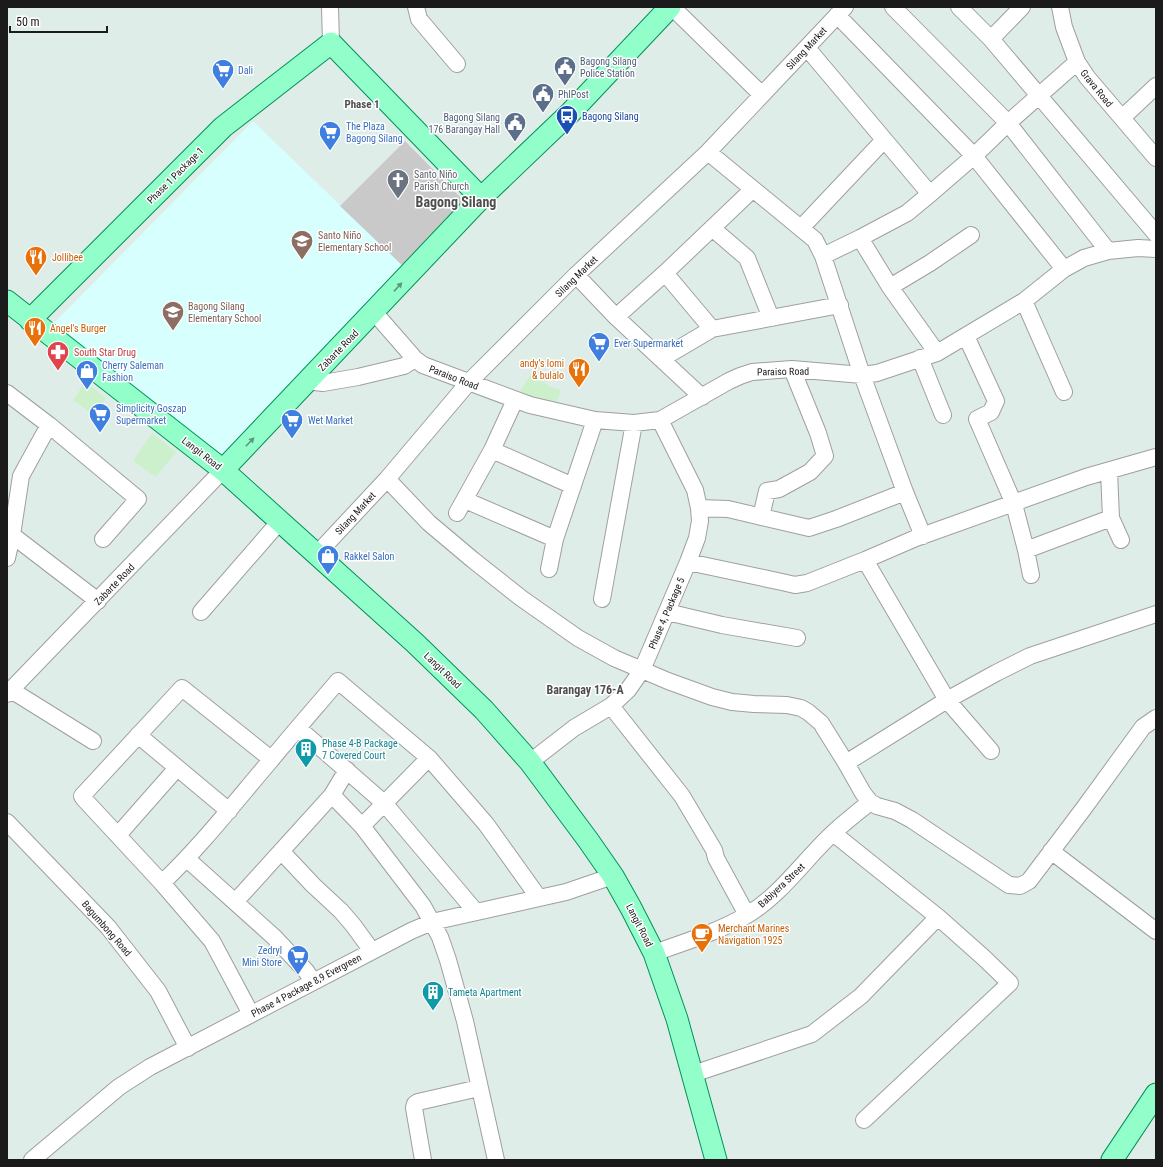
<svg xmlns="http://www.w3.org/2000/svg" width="1163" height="1167" viewBox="0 0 1163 1167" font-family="'Roboto Condensed',sans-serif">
	<rect width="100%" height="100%" fill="#dfede8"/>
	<path fill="#cdf0cc" d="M531,374L551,387L561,390L556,406L541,402L520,391Z
		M85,382L106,398L93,415L73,400Z
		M152,433L176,452L156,477L133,461Z"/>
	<path fill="#d6fffd" d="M253,121L405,268L220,459L54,323Z"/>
	<path fill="#c9c9c9" d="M405,141L466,203L405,268L340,206Z"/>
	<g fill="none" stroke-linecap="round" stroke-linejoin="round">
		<g stroke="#9f9f9f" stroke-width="18">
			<path id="minor" d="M330,7L331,43
				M416,7L419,19L457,64
				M672,7L762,95
				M893,7L1008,123L1108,251
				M959,7L991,39L1156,234
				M1060,7L1064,27L1077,62L1087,77L1156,158
				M837,15L974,156L1064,269
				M991,39L1022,7
				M807,48L930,194
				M1122,118L1156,86
				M708,152L815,240L823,256L862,375L905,492L923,536
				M712,228L747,258L771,318
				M801,228L884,140
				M860,238L890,287L937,353
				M823,256L860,238L907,213L930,194L974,156L1008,123L1077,62
				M665,273L712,329
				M576,275L616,317L702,397
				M890,287L930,263L971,235
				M1024,301L1064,392
				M374,312L415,359L423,365L530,405L595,420L634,423L660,420L729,381L740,376L752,372L792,369L862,375L877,373L937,353L1024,301L1064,269L1084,258L1108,251L1138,248L1156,249
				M616,317L665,273L752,190
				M966,336L996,401L991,412L977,419L1014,504L1026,550L1031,575
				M920,358L943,415
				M661,359L712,329L840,305
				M310,379L315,382L323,383L358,377L404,366L415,359
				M7,393L49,425L138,499L103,539
				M492,450L573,486
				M1109,471L1111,518L1121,540
				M387,479L429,523L473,560L521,598L578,638L614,658L668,681L712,697L732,702L754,704L787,705L801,708L808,712L821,723L846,763L863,793L870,802L877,806L895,811L912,820L1009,885L1020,886L1029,881L1084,808L1143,727L1156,718
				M465,500L555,539
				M699,508L728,509L809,528L836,519L905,492
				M457,513L492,450L515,400
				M761,517L767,491L779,489L810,472L825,456L818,433L792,369
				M12,535L98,601
				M1026,550L1111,518
				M317,554L387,479L469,382L576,275L708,152L845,7
				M7,558L12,535L21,476L49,425
				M865,560L947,700L991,751
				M688,562L782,582L795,585L807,583L865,560L916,538L1086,477L1156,457
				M549,569L555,539L595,420
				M602,599L634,423
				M201,612L280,521
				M667,612L722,625L797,638
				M11,690L93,741
				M7,694L223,470
				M611,706L682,796L714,850L716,858L747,915
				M298,728L384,803L476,912
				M138,735L229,811
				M530,762L574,728L611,706L628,690L642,670L688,562L697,538L700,521L699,508L695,490L660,420
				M846,763L947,700L996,673L1030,656L1156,614
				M332,795L362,826L423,906L440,937L448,960L465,1021L496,1160
				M7,822L108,927L158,991L188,1048
				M362,826L429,758
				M833,833L938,917L983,957L1010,983L864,1120
				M118,835L177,768
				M281,851L313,885L341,911L353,925L372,951
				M1051,851L1156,931
				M187,859L274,937L306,971L313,981
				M162,883C202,845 235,802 271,760C293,733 316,707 338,681L429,758L486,824L539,898
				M235,902L332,795L347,770
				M654,953C685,942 718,932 747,915C781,895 804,860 833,833C845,822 858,812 870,802
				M251,1014L212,941L162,883L84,799L82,796L182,688L271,759
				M693,1074L812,1034L861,996L938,917
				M32,1160L119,1087L150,1067L411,931L432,922L566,892L613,876
				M423,1160L414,1108L415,1104L418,1102L479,1088"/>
		</g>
		<g stroke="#009159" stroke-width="23">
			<path id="major" d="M7,301L223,470L415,643L484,710L530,762L588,840L613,876L631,908L654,953L677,1019L716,1160
				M30,320L223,127L331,43L481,198
				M223,470L481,198L571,112L670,7
				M1112,1160L1156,1094"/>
		</g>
		<use href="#minor" stroke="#fff" stroke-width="16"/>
		<use href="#major" stroke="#92ffca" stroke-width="21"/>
	</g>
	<defs><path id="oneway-solid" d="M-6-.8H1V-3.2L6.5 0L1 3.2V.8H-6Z"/></defs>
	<g fill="#5c987b">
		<use href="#oneway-solid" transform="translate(398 287) rotate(-47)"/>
		<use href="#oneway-solid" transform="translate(250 442) rotate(-46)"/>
	</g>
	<defs>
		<g id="civic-pin" transform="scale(1.15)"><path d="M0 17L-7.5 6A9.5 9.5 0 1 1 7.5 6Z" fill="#5c6f8a" stroke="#fff"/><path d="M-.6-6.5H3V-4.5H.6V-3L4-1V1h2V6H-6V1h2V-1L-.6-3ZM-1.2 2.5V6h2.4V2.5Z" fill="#fff"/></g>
		<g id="supermarket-pin" transform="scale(1.15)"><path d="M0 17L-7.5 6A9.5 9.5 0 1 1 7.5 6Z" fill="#3f7fe0" stroke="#fff"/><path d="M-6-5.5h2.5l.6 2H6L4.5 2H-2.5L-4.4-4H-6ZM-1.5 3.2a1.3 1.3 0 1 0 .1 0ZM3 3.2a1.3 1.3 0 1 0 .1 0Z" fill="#fff"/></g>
		<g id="bus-pin" transform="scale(1.15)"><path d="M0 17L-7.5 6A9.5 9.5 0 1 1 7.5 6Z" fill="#1a4fb4" stroke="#fff"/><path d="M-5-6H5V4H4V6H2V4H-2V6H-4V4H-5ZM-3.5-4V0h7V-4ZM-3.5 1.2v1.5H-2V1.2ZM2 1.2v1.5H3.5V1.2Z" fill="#fff"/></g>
		<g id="church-pin" transform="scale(1.15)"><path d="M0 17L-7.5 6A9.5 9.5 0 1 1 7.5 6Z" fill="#6b7280" stroke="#fff"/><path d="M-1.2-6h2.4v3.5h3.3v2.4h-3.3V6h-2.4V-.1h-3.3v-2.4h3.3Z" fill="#fff"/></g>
		<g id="school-pin" transform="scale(1.15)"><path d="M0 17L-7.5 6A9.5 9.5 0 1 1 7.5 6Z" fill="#8d6e63" stroke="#fff"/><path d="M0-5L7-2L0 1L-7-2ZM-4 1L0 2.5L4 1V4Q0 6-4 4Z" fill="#fff"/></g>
		<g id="restaurant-pin" transform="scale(1.15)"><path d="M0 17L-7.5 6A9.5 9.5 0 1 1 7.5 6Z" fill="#e8710a" stroke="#fff"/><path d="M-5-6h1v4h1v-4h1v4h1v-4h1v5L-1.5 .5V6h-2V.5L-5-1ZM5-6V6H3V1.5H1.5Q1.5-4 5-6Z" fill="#fff"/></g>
		<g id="pharmacy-pin" transform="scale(1.15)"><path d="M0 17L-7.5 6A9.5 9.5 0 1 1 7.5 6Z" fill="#e0444e" stroke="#fff"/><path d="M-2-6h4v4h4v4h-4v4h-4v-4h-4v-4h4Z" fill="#fff"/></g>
		<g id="shop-pin" transform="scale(1.15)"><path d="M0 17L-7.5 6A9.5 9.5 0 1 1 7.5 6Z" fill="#3f7fe0" stroke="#fff"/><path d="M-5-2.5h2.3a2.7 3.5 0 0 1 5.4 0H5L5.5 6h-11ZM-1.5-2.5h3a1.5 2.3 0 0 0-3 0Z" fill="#fff"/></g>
		<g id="building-pin" transform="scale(1.15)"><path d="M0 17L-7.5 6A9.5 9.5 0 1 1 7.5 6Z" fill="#0f9aa8" stroke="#fff"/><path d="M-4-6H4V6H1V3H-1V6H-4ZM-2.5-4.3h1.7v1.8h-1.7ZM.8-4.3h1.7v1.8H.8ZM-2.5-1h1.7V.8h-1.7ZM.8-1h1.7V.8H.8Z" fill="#fff"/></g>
		<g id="cafe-pin" transform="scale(1.15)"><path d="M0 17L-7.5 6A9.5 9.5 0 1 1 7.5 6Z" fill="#e8710a" stroke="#fff"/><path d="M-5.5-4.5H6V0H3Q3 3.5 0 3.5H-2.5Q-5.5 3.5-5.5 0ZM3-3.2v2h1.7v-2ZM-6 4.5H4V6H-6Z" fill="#fff"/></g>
	</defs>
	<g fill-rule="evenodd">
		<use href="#civic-pin" x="565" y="67"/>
		<use href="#supermarket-pin" x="223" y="70"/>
		<use href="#civic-pin" x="543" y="94"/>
		<use href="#bus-pin" x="567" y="116"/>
		<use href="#civic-pin" x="515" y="123"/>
		<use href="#supermarket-pin" x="330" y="132"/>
		<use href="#church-pin" x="398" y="180"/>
		<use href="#school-pin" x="302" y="241"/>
		<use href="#restaurant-pin" x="36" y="257"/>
		<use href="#school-pin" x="173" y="312"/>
		<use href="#restaurant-pin" x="35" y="328"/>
		<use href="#supermarket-pin" x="599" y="343"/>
		<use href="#pharmacy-pin" x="58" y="352"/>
		<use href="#restaurant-pin" x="579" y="369"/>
		<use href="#shop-pin" x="87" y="371"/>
		<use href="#supermarket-pin" x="100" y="414"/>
		<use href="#supermarket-pin" x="292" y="420"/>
		<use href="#shop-pin" x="328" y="556"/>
		<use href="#building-pin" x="306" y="749"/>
		<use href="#cafe-pin" x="702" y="934"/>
		<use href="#supermarket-pin" x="298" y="956"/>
		<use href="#building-pin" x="433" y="992"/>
	</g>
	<g text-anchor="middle" stroke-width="3" stroke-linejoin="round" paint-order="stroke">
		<g font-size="10" fill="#1b1b1b" stroke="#fff">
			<text transform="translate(806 48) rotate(-47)" y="4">Silang Market</text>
			<text transform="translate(1097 88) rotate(51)" y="4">Grava Road</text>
			<text transform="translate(175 175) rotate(-45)" y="4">Phase 1 Package 1</text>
			<text transform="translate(576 276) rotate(-44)" y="4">Silang Market</text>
			<text transform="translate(338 350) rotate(-46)" y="4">Zabarte Road</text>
			<text transform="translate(783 371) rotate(-1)" y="4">Paraiso Road</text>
			<text transform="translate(454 377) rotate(21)" y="4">Paraiso Road</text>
			<text transform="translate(202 453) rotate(38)" y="4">Langit Road</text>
			<text transform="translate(355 513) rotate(-47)" y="4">Silang Market</text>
			<text transform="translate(114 584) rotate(-46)" y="4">Zabarte Road</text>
			<text transform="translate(666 613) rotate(-67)" y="4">Phase 4, Package 5</text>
			<text transform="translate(443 670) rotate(44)" y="4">Langit Road</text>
			<text transform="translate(781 885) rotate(-43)" y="4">Babiyera Street</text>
			<text transform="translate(640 925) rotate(63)" y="4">Langit Road</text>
			<text transform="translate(107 928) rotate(49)" y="4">Bagumbong Road</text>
			<text transform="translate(306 985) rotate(-28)" y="4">Phase 4 Package 8,9 Evergreen</text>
		</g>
		<g font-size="10" fill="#4e5e75" stroke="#fff" text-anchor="start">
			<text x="580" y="65">Bagong Silang<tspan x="580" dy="12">Police Station</tspan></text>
			<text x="558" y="98">PhlPost</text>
			<text x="500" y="121" text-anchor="end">Bagong Silang<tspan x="500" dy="12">176 Barangay Hall</tspan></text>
		</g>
		<g font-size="10" fill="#366cbe" stroke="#fff" text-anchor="start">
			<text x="238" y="74">Dali</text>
			<text x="346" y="130">The Plaza<tspan x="346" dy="12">Bagong Silang</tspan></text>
			<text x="614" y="347">Ever Supermarket</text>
			<text x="102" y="369">Cherry Saleman<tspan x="102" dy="12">Fashion</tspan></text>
			<text x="116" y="412">Simplicity Goszap<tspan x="116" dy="12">Supermarket</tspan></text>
			<text x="308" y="424">Wet Market</text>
			<text x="344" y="560">Rakkel Salon</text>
			<text x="282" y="954" text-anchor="end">Zedryl<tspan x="282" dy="12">Mini Store</tspan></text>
		</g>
		<g font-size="10" fill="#164399" stroke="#fff" text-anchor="start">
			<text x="582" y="120">Bagong Silang</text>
		</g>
		<g font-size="10" fill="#5b616d" stroke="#fff" text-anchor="start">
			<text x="414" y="178">Santo Niño<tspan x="414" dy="12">Parish Church</tspan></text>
		</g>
		<g font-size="10" fill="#785e54" stroke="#fff" text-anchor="start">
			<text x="318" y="239">Santo Niño<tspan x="318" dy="12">Elementary School</tspan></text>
			<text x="188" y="310">Bagong Silang<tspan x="188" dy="12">Elementary School</tspan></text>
		</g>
		<g font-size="10" fill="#c56008" stroke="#fff" text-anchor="start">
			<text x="52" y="261">Jollibee</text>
			<text x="50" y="332">Angel's Burger</text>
			<text x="564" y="367" text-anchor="end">andy’s lomi<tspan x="564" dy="12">&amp; bulalo</tspan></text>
			<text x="718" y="932">Merchant Marines<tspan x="718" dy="12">Navigation 1925</tspan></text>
		</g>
		<g font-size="10" fill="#be3a42" stroke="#fff" text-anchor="start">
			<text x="74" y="356">South Star Drug</text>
		</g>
		<g font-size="10" fill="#0d838f" stroke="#fff" text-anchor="start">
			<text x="322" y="747">Phase 4-B Package<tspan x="322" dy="12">7 Covered Court</tspan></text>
			<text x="448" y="996">Tameta Apartment</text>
		</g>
		<g font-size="11" font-weight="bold" fill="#4e4e4e" stroke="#fff">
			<text x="362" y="108">Phase 1</text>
		</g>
		<g font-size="12" font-weight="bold" fill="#4e4e4e" stroke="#fff">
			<text x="585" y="694">Barangay 176-A</text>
		</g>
		<g font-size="14" font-weight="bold" fill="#4e4e4e" stroke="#fff">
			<text x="456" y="207">Bagong Silang</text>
		</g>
	</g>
	<rect width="1163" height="1167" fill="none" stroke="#1b1b1b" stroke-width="16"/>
	<path d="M10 26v6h97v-6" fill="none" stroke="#1b1b1b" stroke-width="2"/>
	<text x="16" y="26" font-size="12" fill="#1b1b1b" stroke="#ffffff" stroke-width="3" paint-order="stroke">50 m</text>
</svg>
